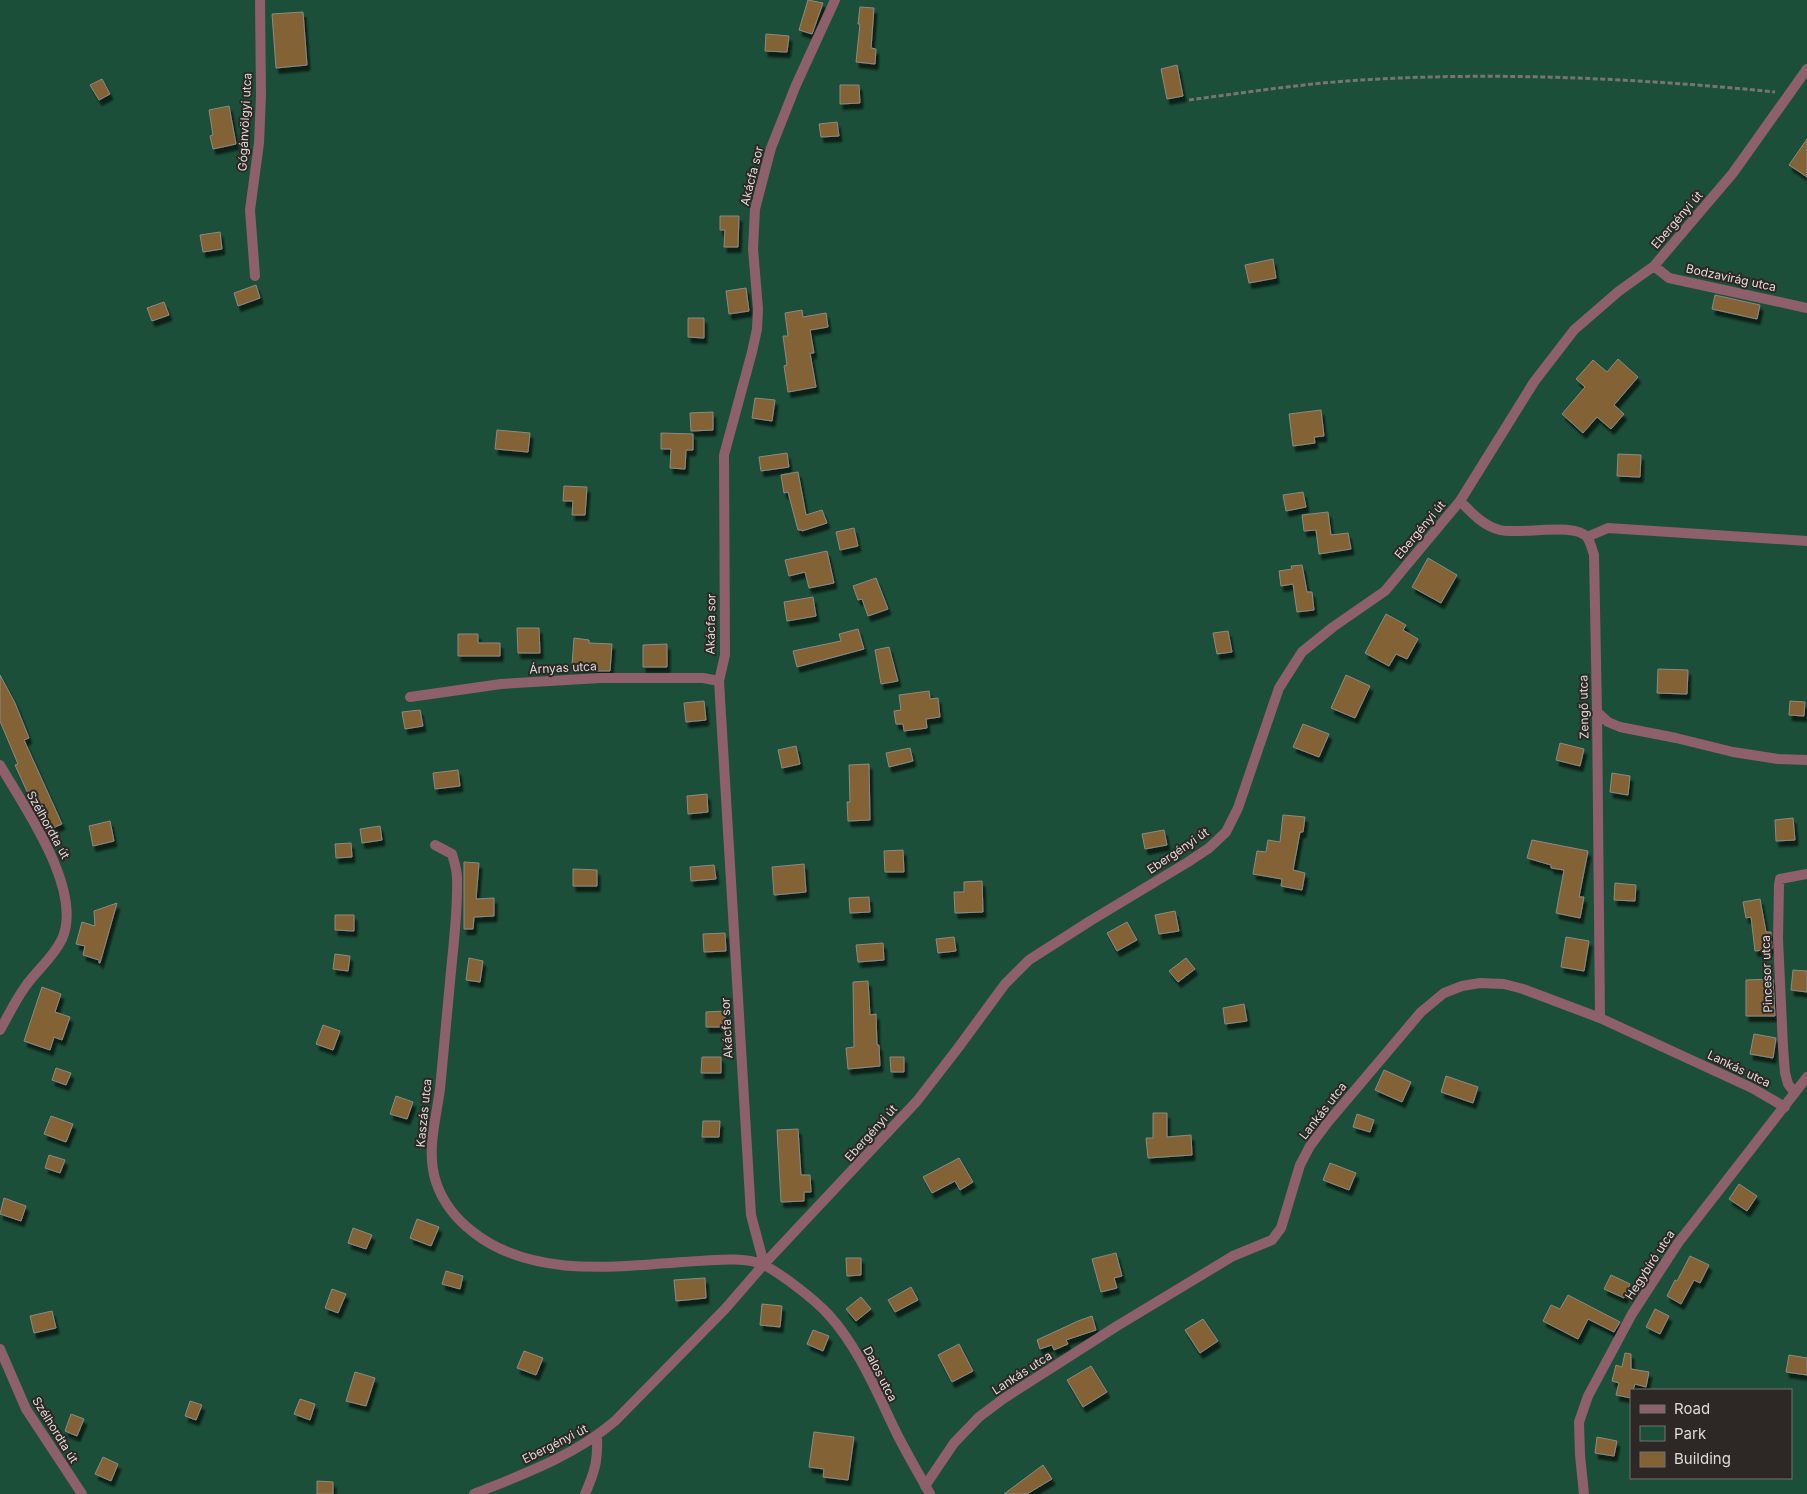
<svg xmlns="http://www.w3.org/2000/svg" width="1807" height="1494" viewBox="0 0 1807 1494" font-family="Inter,sans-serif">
	<defs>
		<filter id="shadow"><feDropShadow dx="3" dy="5.5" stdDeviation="1" flood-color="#0009"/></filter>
	</defs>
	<rect width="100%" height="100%" fill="#373230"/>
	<path fill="#1c4f3a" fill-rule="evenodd" d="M0,0H1807V1494H0ZM1631,1390H1791V1478H1631Z"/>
	<path fill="#836234" stroke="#8d8984" filter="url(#shadow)" d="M808,0L823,3L812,34L799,30Z
		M860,7L874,8L871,48L876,49L875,64L856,62L860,24H858Z
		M303,12L307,65L276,68L272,14Z
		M766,34L789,36L787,52L765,51Z
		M1177,65L1183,96L1167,99L1161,69Z
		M102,79L110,94L99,100L90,85Z
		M840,85H859L860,103L840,104Z
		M229,106L236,144L213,149L210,136L213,135L209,110Z
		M837,122L839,136L821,137L819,124Z
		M1807,139V177L1789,165Z
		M720,216H739L738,247H724L725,230H720Z
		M220,232L222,249L203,252L200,235Z
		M1273,259L1276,278L1249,283L1245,265Z
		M256,285L260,298L238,306L234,293Z
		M746,288L749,311L729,314L726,291Z
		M1715,295L1760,305L1757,319L1712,309Z
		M164,302L169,315L152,321L147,308Z
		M802,310L803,317L826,313L828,327L810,330L814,353H810L816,387L788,392L784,366L787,365L783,336H788L785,313Z
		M688,318H704V338L688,337Z
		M1618,359L1638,377L1614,405L1624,414L1611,429L1597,417L1583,433L1562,414L1585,387L1576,379L1593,360L1607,372Z
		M755,398L775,400L772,421L752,418Z
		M1321,410L1324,436L1314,437L1315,443L1293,446L1289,414Z
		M713,412V430L691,431L690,413Z
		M497,430L530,433L528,452L495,449Z
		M661,433L693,434V450H686L685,469L670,468L671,449H661Z
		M787,453L789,467L761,471L759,457Z
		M1618,454L1641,455L1640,477L1617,476Z
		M798,472L806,515L822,510L827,523L802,531V530H798L788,492L784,493L781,475Z
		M564,486L587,487L585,515H572L573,501H563Z
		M1303,492L1306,507L1286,511L1283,495Z
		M1328,512L1331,535L1348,533L1351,549L1319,554L1316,530L1304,531L1302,515Z
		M854,528L858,546L840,550L836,532Z
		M827,551L834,583L809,588L805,572L789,576L785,560Z
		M1428,558L1457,575L1441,603L1412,587Z
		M1302,565L1307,592H1312L1314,610L1297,612L1293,584L1281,586L1279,571L1292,569L1291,566Z
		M876,578L888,609L868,616L862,599L858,600L853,586Z
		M813,597L816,616L787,621L784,602Z
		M1386,614L1406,625L1403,630L1418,639L1407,659L1396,654L1389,666L1365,653Z
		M517,628H539L540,653H518Z
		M858,629L864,649L797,667L793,651L841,641L839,634Z
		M1228,631L1232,652L1217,654L1213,633Z
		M458,634H478V643H500V656H458Z
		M574,638L589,640V643L612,644L610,671H594V667L572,665Z
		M667,644V667H643V645Z
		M889,647L898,681L881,684L875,650Z
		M1658,669L1688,670L1687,694L1657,693Z
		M0,675L15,703L29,738L24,740L62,824L46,831L38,811L36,812L28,799L30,798L15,765L18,764L0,721Z
		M1346,675L1370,686L1355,718L1331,708Z
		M929,691L930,699L938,698L940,717L926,719L927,728L904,731L903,724H896L894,711L901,710L899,695Z
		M704,701L706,720L686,722L684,703Z
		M1790,701L1805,702L1804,716L1789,715Z
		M420,710L423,726L405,729L402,712Z
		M1303,724L1329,734L1319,757L1293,747Z
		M1560,743L1584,749L1580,766L1556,760Z
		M796,746L800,764L782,768L778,750Z
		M910,748L913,761L889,767L886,753Z
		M869,764L870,820L848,821L847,802H850L849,765Z
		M458,770L460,786L435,789L433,773Z
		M1612,773L1630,776L1628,795L1610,792Z
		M707,794L708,812L688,814L687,796Z
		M1283,815L1305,817L1303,832H1300L1293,870L1305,873L1302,890L1281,886L1282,879L1253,874L1257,851L1266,852L1268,840L1280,842Z
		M1793,818L1795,840L1776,841L1775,820Z
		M110,821L114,841L93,846L89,826Z
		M380,826L382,840L362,843L360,829Z
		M1164,830L1167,845L1145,849L1142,834Z
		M1532,840L1588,851L1579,897H1584L1580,918L1556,913L1564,870L1551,868V865L1527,858Z
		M351,843L352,857L336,858L335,844Z
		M903,850L904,872H885L884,851Z
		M464,862L479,863L476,899L494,898V916L474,917L473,929H464Z
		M804,864L806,892L774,895L772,867Z
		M714,865L716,879L691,881L690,867Z
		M573,869L597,870V886H573Z
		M982,881L983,912L955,913L954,892H964V882Z
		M1615,883L1636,885L1635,901L1614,900Z
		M869,897L870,912L850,913L849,898Z
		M1760,899L1766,932H1771L1772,949L1755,951L1751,917L1746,918L1743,902Z
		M117,903L100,963H99V960L83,955L85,946L76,944L82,922L95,926L94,911Z
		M1175,911L1179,931L1159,934L1155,915Z
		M335,915H354V931L335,930Z
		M1127,922L1137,940L1117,951L1107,933Z
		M725,933L726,951L704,952L703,934Z
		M954,937L956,951L938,953L936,939Z
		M1566,937L1589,941L1584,971L1561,967Z
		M883,943L884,960L858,962L856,945Z
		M335,954L350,956L348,971L333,969Z
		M469,958L483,961L480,982L466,980Z
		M1186,958L1195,969L1178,982L1169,971Z
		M1793,970L1807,971V992L1791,990Z
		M1773,979L1775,1016H1746V980Z
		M868,981L870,1015L876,1014L877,1045H879L880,1066L848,1069L846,1048L854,1047L853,982Z
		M42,987L61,994L55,1012L70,1017L62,1040L54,1037L50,1050L24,1041Z
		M1244,1004L1247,1021L1225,1024L1223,1008Z
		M725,1011V1027H706V1012Z
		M323,1025L340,1031L333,1050L316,1044Z
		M1754,1034L1776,1038L1773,1058L1750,1054Z
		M702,1057H721V1073H701Z
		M890,1057H904V1072H891Z
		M56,1068L71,1073L66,1085L52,1080Z
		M1384,1070L1411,1082L1402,1102L1375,1090Z
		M1446,1076L1478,1087L1473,1103L1441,1092Z
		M396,1096L413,1102L407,1119L390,1114Z
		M1153,1113H1167V1137L1191,1135L1192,1155L1148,1158L1146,1138H1153Z
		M1357,1114L1374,1120L1370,1132L1353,1127Z
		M51,1116L73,1124L66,1142L44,1134Z
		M703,1121H720L719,1137H702Z
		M798,1129L801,1175H810L811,1192H804V1201L781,1202L777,1130Z
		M49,1155L65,1160L60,1173L45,1168Z
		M959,1158L973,1182L960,1190L955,1181L932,1193L923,1177Z
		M1330,1163L1356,1173L1349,1190L1323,1180Z
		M1739,1184L1757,1196L1747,1211L1729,1199Z
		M4,1198L26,1206L21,1221L0,1214Z
		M417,1219L439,1227L431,1246L410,1238Z
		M353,1228L372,1235L366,1249L348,1243Z
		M1116,1253L1122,1276L1114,1278L1117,1288L1101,1292L1092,1259Z
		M1690,1256L1709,1265L1700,1283L1694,1280L1681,1304L1667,1296L1675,1280L1677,1281Z
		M846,1258H861V1275L847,1276Z
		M446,1271L463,1276L460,1289L442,1284Z
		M1611,1275L1630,1284L1624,1298L1604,1289Z
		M705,1278L706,1298L676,1301L674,1280Z
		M911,1287L918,1300L895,1312L888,1300Z
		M332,1289L346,1294L338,1313L325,1308Z
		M1568,1295L1620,1322L1614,1332L1588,1319L1578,1339L1543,1321L1551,1305L1560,1309Z
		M861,1297L871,1309L856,1321L846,1309Z
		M762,1304L782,1306L780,1327L760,1325Z
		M1655,1309L1669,1316L1660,1334L1646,1327Z
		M52,1311L56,1328L34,1333L30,1316Z
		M1092,1316L1096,1330L1066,1340L1068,1344L1054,1350L1052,1345L1040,1349L1037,1340L1078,1321Z
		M1203,1319L1218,1341L1200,1353L1185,1330Z
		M813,1330L829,1336L823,1351L807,1344Z
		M959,1344L973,1371L952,1382L938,1355Z
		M524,1351L543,1358L536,1375L517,1368Z
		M1625,1353L1631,1354V1369L1649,1372L1646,1387L1635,1384L1633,1390H1631V1398L1616,1395L1619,1383L1612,1381L1616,1365L1622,1367Z
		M1789,1355L1807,1358V1375L1786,1372Z
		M1091,1366L1107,1392L1083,1407L1067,1380Z
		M355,1372L375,1378L366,1406L346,1401Z
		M300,1399L315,1404L310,1420L294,1414Z
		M190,1401L202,1405L196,1420L185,1416Z
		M71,1414L84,1419L77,1436L65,1431Z
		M814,1432L854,1437L848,1480L823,1477L824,1469L809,1467Z
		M1597,1437L1617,1441L1614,1456L1595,1453Z
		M103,1457L118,1464L111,1481L95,1474Z
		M1043,1465L1052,1479L1027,1494H1004Z
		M317,1481L333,1482V1494H317Z"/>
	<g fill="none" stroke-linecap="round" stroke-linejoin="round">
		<path stroke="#787472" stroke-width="3" stroke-dasharray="5 2.5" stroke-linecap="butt" d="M1189,100C1241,93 1294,85 1347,81C1487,71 1636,78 1775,92"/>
		<path stroke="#8d606b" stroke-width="10" d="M1654,266L1669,278L1807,308
			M255,276L250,210L259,143L261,96L260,0
			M1460,501C1472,513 1483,526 1500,530C1519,535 1575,522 1587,537C1590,541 1592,549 1594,555L1597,712L1600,1018
			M1587,537L1608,528L1807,541
			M410,697L501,684L600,678H703L719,681
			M1597,712L1608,722L1620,727L1676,738L1733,752L1778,759L1807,760
			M0,765C24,807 84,890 62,939C53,958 36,971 25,987C15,1001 8,1016 0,1030
			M435,845L452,854C454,861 457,870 457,878C458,909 454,940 451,971C447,1010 444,1050 440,1089C436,1119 426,1152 436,1182C443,1203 456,1219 473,1232C531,1278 614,1267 683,1262C704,1261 748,1255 766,1266C784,1276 814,1299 828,1314C859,1348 877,1393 897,1434C907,1454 919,1474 930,1494
			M1795,1093L1788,1084L1785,1073L1783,1047L1778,939L1779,885L1780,879L1807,874
			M764,1264L751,1215L719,681L725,655L724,455L752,352L757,329L758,309L753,249L755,209L771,148L796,85L835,0
			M0,1349L26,1409L82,1494
			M925,1486L954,1443L979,1417L1003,1399L1117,1326L1233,1256L1272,1240L1281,1228L1300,1165L1310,1146L1328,1122L1421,1012L1444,993L1462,986L1480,983L1504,984L1523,989L1600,1018L1752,1088L1785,1107
			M474,1494C524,1474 574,1456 615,1421L725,1309L764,1264L917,1101L958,1048L1005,984L1029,960L1090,921L1188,862L1209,848L1226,832L1238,808L1279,688L1302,652L1333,627L1385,591L1460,501L1534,382L1574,330L1619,291L1654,266L1733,173L1807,69
			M585,1494C595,1471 598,1461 597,1436
			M1584,1494L1580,1455L1579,1422L1588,1396L1632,1314L1678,1243L1807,1077"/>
	</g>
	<g text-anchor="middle" stroke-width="4" stroke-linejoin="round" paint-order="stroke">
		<g font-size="12" fill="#dedbd9" stroke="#2d2826">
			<text transform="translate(245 122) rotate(-87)" y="4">Gógánvölgyi utca</text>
			<text transform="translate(752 176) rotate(-76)" y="4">Akácfa sor</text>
			<text transform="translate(1677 220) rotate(-49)" y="4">Ebergényi út</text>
			<text transform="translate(1731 278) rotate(12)" y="4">Bodzavirág utca</text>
			<text transform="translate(1420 530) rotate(-50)" y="4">Ebergényi út</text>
			<text transform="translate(711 624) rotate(-89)" y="4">Akácfa sor</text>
			<text transform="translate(563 668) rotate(-3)" y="4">Árnyas utca</text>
			<text transform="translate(1584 707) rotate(-91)" y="4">Zengő utca</text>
			<text transform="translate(48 825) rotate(61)" y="4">Szélhordta út</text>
			<text transform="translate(1178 851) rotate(-34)" y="4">Ebergényi út</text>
			<text transform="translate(1767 974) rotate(-92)" y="4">Pincesor utca</text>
			<text transform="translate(727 1028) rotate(-93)" y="4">Akácfa sor</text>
			<text transform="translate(1739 1069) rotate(26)" y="4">Lankás utca</text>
			<text transform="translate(1323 1111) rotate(-52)" y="4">Lankás utca</text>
			<text transform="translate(424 1113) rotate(-84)" y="4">Kaszás utca</text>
			<text transform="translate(871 1133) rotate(-48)" y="4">Ebergényi út</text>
			<text transform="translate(1650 1265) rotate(-57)" y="4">Hegybíró utca</text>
			<text transform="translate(1022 1373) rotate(-33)" y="4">Lankás utca</text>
			<text transform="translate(880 1374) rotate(63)" y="4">Dalos utca</text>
			<text transform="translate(55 1430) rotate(58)" y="4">Szélhordta út</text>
			<text transform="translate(555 1444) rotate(-27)" y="4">Ebergényi út</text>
		</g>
	</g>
	<rect x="1630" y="1389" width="162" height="90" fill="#2d2826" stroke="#74706e"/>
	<rect x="1640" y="1405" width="25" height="8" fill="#8d606b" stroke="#74706e"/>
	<text x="1674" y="1414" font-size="15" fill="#dedbd9">Road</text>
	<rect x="1640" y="1426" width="25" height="15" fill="#1c4f3a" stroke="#74706e"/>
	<text x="1674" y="1439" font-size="15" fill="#dedbd9">Park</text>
	<rect x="1640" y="1452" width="25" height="15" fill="#836234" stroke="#74706e"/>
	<text x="1674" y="1464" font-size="15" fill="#dedbd9">Building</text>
</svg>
